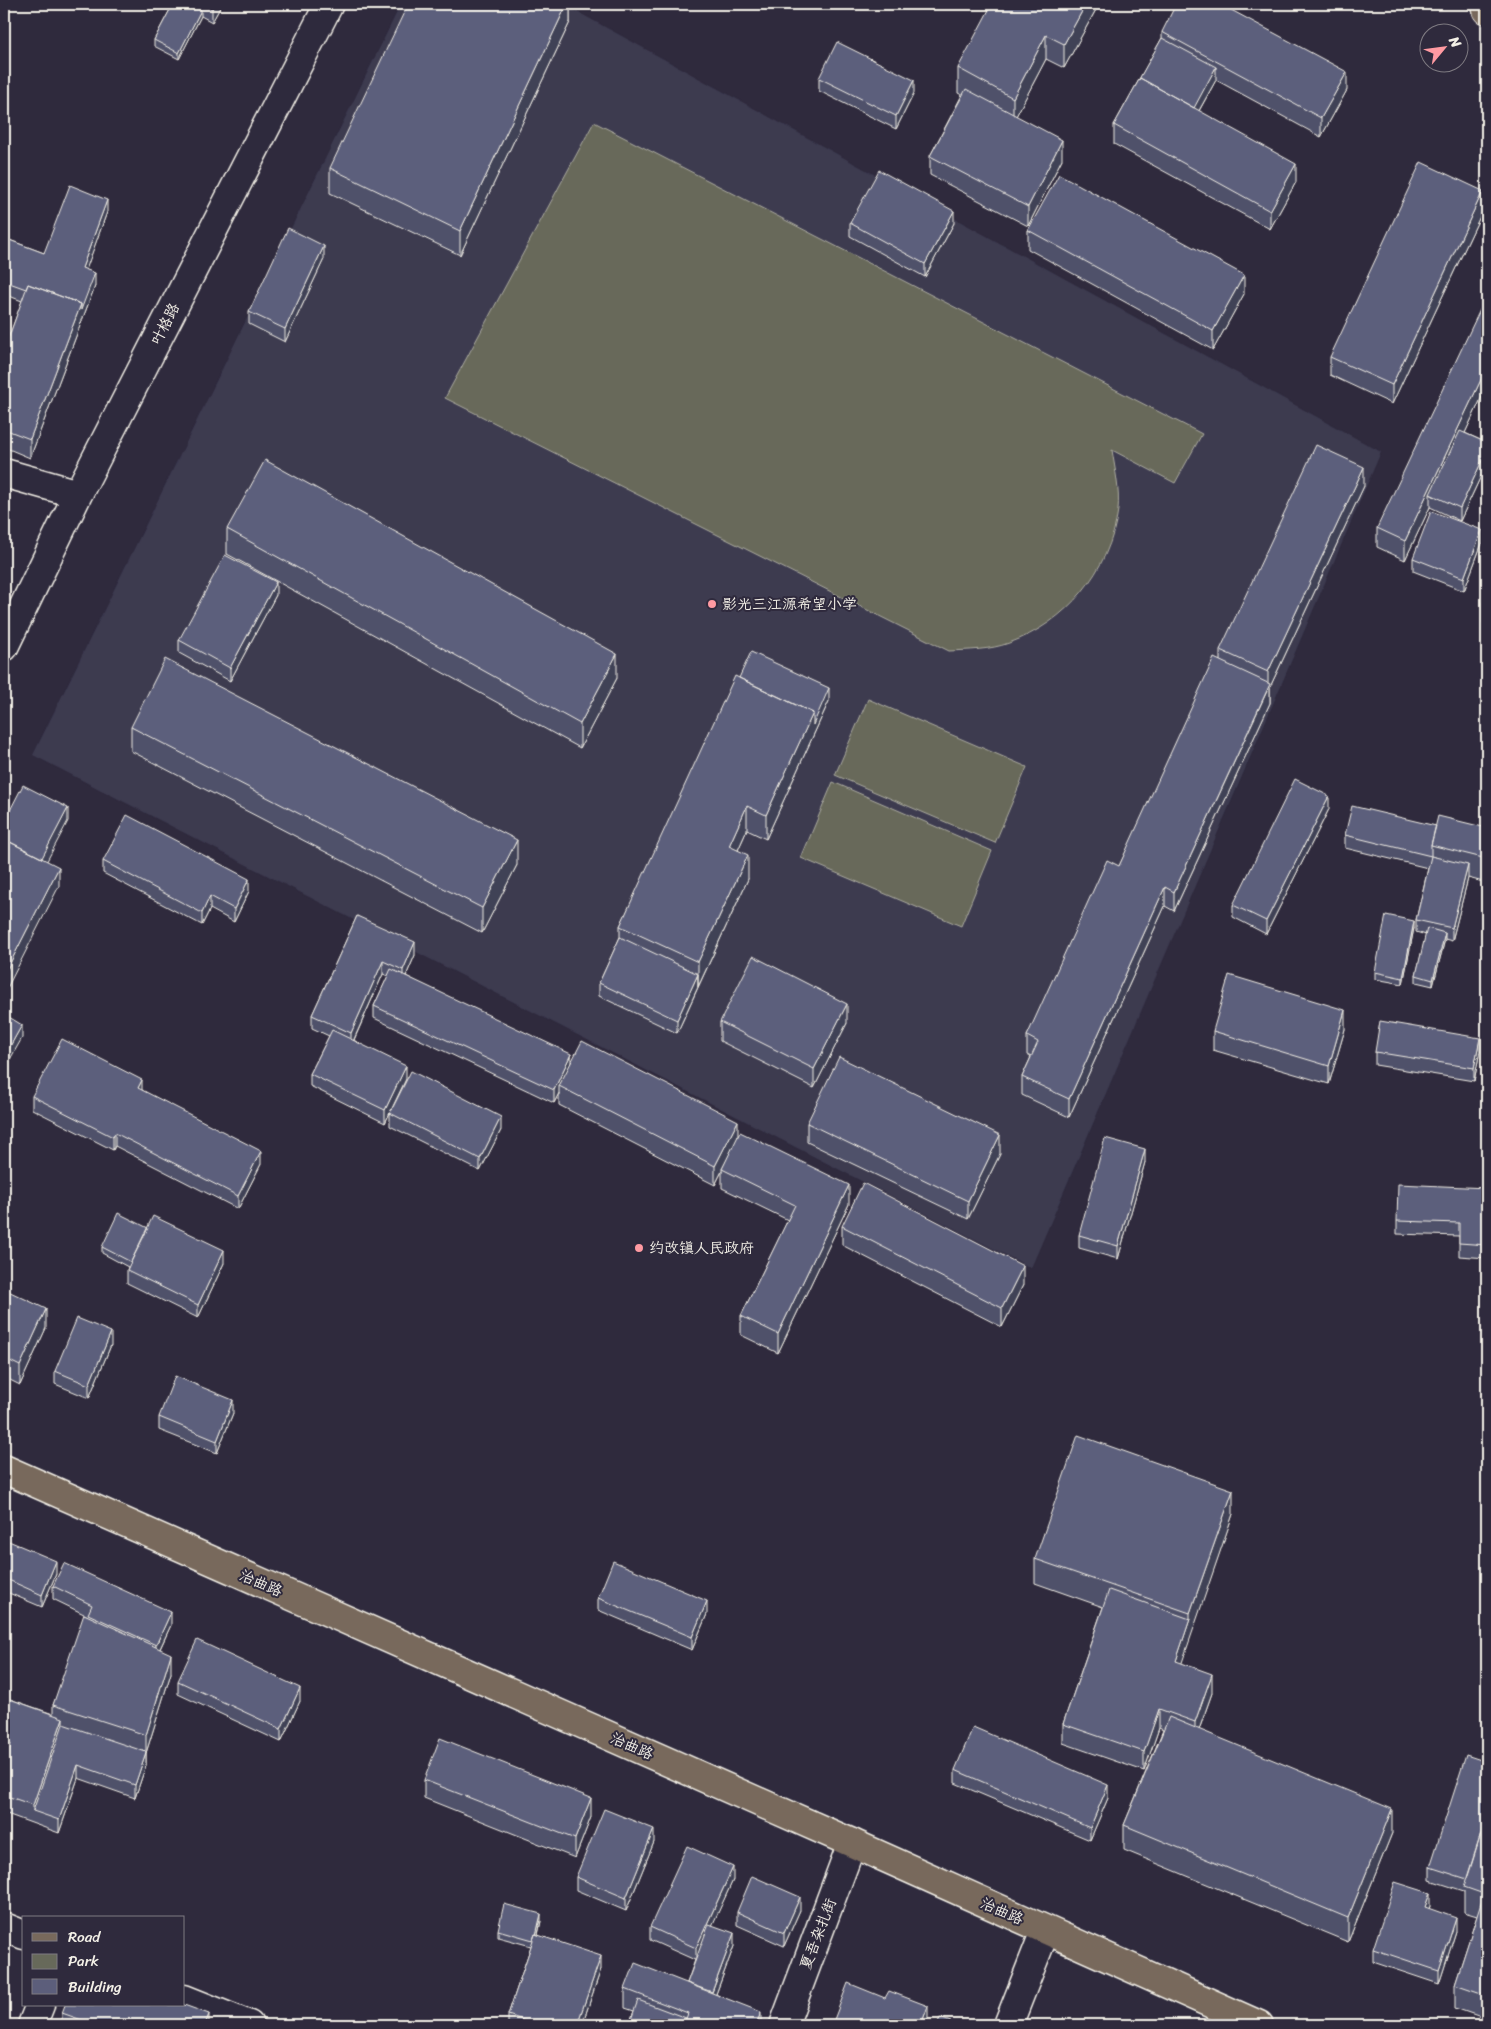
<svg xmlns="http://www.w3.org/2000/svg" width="1491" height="2029" viewBox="0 0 1491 2029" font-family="Sriracha,'LXGW WenKai TC',sans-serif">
	<rect width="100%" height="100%" fill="#2f2a3d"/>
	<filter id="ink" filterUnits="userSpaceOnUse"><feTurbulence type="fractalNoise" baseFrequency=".02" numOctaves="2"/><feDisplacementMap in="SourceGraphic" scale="10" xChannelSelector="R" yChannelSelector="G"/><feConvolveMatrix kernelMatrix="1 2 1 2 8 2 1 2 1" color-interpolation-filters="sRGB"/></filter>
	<g filter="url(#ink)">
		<path fill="#3c3a50" d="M401,4H563L1381,452L1031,1268L33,755Z"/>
		<path fill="#67695a" stroke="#aeada1" d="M594,122L1202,434L1175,483L1112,450C1115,470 1120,490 1118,510C1110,571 1066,623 1009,643C990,650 969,650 949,651L445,398Z
			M868,699L1027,767L995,843L835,775Z
			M833,782L992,851L961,926L801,858Z"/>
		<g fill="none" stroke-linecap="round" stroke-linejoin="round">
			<g stroke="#f4f1e8" stroke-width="31">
				<path id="minor" d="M4,473L78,494
					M4,647L78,494L329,4
					M4,1927L24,1935
					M184,1999L249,2025
					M32,2025L40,2005
					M784,2025L852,1843
					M1008,2025L1045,1931"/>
			</g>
			<g stroke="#f4f1e8" stroke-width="31">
				<path id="major" d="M1486,4L1487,10
					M4,1469L852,1843L1259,2025"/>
			</g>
			<use href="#minor" stroke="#2f2a3d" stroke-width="28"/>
			<use href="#major" stroke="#78695c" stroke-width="28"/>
		</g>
		<path fill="#4f516a" stroke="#f4f1e8" d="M173,4H222L212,22L201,16L179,59L154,46V40Z
			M570,4V22L460,255L330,193V168Z
			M1099,4L1064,68L1046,59L1016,116L1062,159L1028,226L930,175V156L962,95L958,93V68Z
			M1162,32L1347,90L1321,137L1216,80L1199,111L1296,182L1270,229L1114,144V125L1162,38Z
			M819,78L914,93L896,129L819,91Z
			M1483,210L1392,404L1330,375V357Z
			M107,212L86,269L95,286L30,458L4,447V350L22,301L4,294V238L44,253Z
			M850,223H954L925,277L850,236Z
			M1028,230L1244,294L1213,350L1028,249Z
			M324,259L285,342L249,324V312Z
			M1487,386L1465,433L1487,443V463L1460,521L1430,507L1405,560L1377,547V528Z
			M1364,486L1270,687V703L1174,911L1165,906L1069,1117L1022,1095V1077L1031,1057L1027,1055V1036L1119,866L1220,661V650Z
			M227,529L617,678L580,748L227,554Z
			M1482,543L1464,591L1413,571V558Z
			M1487,578V624L1483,623V604Z
			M276,595L230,681L179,653V640Z
			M739,678L829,701L766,839L747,830L738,850L748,879L677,1033L599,996V983L620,937V926Z
			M131,727L517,865L482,933L131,751Z
			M1329,809L1266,934L1233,917V905Z
			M1436,826L1487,828V883L1468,878L1452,941L1445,939L1433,986L1416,982V975L1426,935L1416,932V920L1428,868L1345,848V835Z
			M103,861L249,891L234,922L210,909L202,925L103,873Z
			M357,916L415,955L406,976L571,1062L738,1136L849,1204L778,1353L741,1335V1316L788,1220L722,1188V1171L715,1185L559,1105V1093L554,1103L374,1018V1006L388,976L383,974L354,1040L406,1079L385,1123L310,1086V1074L329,1036L312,1028V1015Z
			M1414,928L1403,984L1375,979V972Z
			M720,1022L847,1023L814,1088L720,1041Z
			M1345,1029L1329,1084L1213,1050V1031Z
			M1480,1051L1474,1081L1375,1065V1052Z
			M142,1090L261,1164L238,1209L115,1146L113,1150L32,1109V1096Z
			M390,1113L501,1130L480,1171L390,1126Z
			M807,1123L1000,1154L968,1219L807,1142Z
			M1145,1162L1118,1259L1079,1248V1235Z
			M1487,1188V1258L1459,1256V1236L1397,1234V1221Z
			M842,1226L1023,1285L1002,1327L842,1245Z
			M148,1228L224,1263L198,1318L127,1283V1270L128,1267L102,1253V1247Z
			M4,1289L46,1328L20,1385L4,1377Z
			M111,1345L89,1398L55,1384V1371Z
			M233,1413L217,1453L159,1430V1417Z
			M1233,1514L1181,1663L1212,1693L1199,1730L1392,1833L1348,1942L1124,1850V1825L1163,1730L1159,1728L1144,1771L1063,1743V1724L1103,1607L1035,1583V1559Z
			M4,1539L56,1574L42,1607L4,1591Z
			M53,1586L171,1625L160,1649L171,1673L146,1753V1765L135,1798L78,1778L59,1833L4,1813V1765L5,1761H4V1697L53,1714V1705L88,1616L53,1599Z
			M598,1598L707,1614L692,1650L598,1610Z
			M178,1681L300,1701L281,1742L178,1694Z
			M1487,1762V2019L1455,2008V1984L1477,1916L1464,1912V1891L1430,1880V1867Z
			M955,1770L1108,1798L1090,1840L955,1783Z
			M424,1780L591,1817L575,1858L424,1798Z
			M654,1842L626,1911L576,1890V1877Z
			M733,1880L712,1925L734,1946L716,1994L761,2025H629L634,2011L625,2008V1989L687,1983L695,1960L650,1940V1927Z
			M1430,1906L1429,1909L1456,1931L1439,1984L1373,1962V1949Z
			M800,1910L784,1946L737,1925V1912Z
			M541,1921L538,1935L601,1969L582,2025H508V2015L531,1946L498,1937V1930Z
			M62,2013L209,2025H62Z"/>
		<path fill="#404256" stroke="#f4f1e8" d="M215,4H222L212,22V9Z
			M567,4H570V22L460,255V231Z
			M1086,4H1099L1064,68V44Z
			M201,10V16L179,59V53Z
			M1046,35V59L1013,122V98Z
			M1216,67V80L1191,125V112Z
			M1347,72V90L1321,137V118Z
			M914,80V93L896,129V116Z
			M1062,140V159L1028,226V207Z
			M1296,164V182L1270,229V211Z
			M1483,191V210L1392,404V385Z
			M107,200V212L82,281V268Z
			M954,211V223L925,277V264Z
			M324,246V259L285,342V329Z
			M95,273V286L30,458V439L81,304Z
			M1244,275V294L1213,350V331Z
			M1487,367V386L1435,497L1430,494V507L1405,560V541Z
			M1487,450V463L1460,521V508Z
			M1364,467V486L1270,687V703L1174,911V892L1268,689V672Z
			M1482,530V543L1464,591V578Z
			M276,582V595L230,681V668Z
			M617,654V678L580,748V724Z
			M829,688V701L766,839V815L813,713Z
			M1329,796V809L1266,934V921Z
			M747,806V830L729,870V846Z
			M68,808V821L39,876V863Z
			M517,840V865L482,933V908Z
			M748,855V879L698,987V962Z
			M1468,865V878L1452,941V928Z
			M59,867V886L4,994V975Z
			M249,879V891L234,922V909Z
			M1165,887V906L1069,1117V1099Z
			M210,896V909L202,925V913Z
			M1414,921V928L1403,984V978Z
			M1445,933V939L1433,986V980Z
			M415,942V955L403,983V970Z
			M383,961V974L351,1046V1033Z
			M698,974V987L677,1033V1020Z
			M847,1004V1023L814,1088V1069Z
			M1345,1010V1029L1329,1084V1066Z
			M22,1025V1038L4,1070V1057Z
			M1480,1038V1051L1474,1081V1068Z
			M571,1054V1067L559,1086V1093L554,1103V1090Z
			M406,1066V1079L385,1123V1110Z
			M142,1080V1093L138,1088Z
			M501,1117V1130L480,1171V1159Z
			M738,1121V1139L722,1169V1171L715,1185V1166Z
			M115,1133V1146L113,1150V1137Z
			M1000,1135V1154L968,1219V1201Z
			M1145,1149V1162L1118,1259V1246Z
			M261,1151V1164L238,1209V1196Z
			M849,1185V1204L778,1353V1334Z
			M224,1250V1263L198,1318V1305Z
			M1023,1266V1285L1002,1327V1308Z
			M46,1309V1328L20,1385V1366Z
			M111,1332V1345L89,1398V1385Z
			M233,1400V1413L217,1453V1441Z
			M1233,1490V1514L1176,1680V1661L1190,1619V1613Z
			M56,1561V1574L42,1607V1595Z
			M707,1601V1614L692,1650V1637Z
			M171,1612V1625L156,1657V1645Z
			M171,1654V1673L146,1753V1735Z
			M1212,1674V1693L1195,1741V1722Z
			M300,1688V1701L281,1742V1729Z
			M1159,1709V1728L1144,1771V1752Z
			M63,1718V1737L33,1811V1805Z
			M146,1752V1765L135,1798V1785Z
			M78,1765V1778L59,1833V1820Z
			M1108,1785V1798L1090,1840V1828Z
			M591,1798V1817L575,1858V1839Z
			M1392,1809V1833L1348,1942V1918Z
			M654,1829V1842L626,1911V1898Z
			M733,1867V1880L696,1961V1948Z
			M1430,1893V1906L1425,1920V1907Z
			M800,1897V1910L784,1946V1933Z
			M541,1914V1921L535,1947V1940Z
			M1456,1918V1931L1439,1984V1971Z
			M734,1933V1946L710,2010V1998Z
			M601,1956V1969L582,2025H577Z
			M928,2006V2019L926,2025H921Z
			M761,2012V2025H756Z
			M209,2014V2025H205Z"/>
		<path fill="#5c5e7b" stroke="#f4f1e8" d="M173,4H190L201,10L179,53L154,40Z
			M201,4H215L212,9Z
			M408,4H567L460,231L330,168Z
			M992,4H1086L1064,44L1046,35L1013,98L958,68Z
			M1176,4H1220L1347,72L1321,118L1162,32Z
			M1162,38L1216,67L1194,108L1140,78L1138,81Z
			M837,42L914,80L896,116L819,78Z
			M1140,78L1296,164L1270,211L1114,125Z
			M966,89L1062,140L1028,207L930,156Z
			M1421,162L1483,191L1392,385L1330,357Z
			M879,170L954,211L925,264L850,223Z
			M1059,174L1244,275L1213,331L1028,230Z
			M70,185L107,200L82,268L95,273L81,310V304L28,284L26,289L4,281V238L44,253Z
			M288,228L324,246L285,329L249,312Z
			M28,284L81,304L30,439L4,429V350Z
			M1487,295V367L1405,541L1377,528Z
			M1460,431L1487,443V450L1460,508L1430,494Z
			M1316,445L1364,467L1268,672L1220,650Z
			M265,460L617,654L580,724L227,529Z
			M1431,511L1482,530L1464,578L1413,558Z
			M225,555L276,582L230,668L179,640Z
			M1487,578V605L1483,604Z
			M751,652L829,688L813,725V713L739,678Z
			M1214,658L1270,684L1174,892L1165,887L1069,1099L1022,1077L1038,1042L1027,1036L1107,860L1119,866Z
			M165,659L517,840L482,908L131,727Z
			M735,676L813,713L766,815L747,806L729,846L748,855L698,962L620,926Z
			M1295,779L1329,796L1266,921L1233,905Z
			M23,785L68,808L42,858L4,839V822Z
			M1352,806L1436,826L1431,845V856L1468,865L1452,928L1416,920L1431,856L1345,835Z
			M127,815L249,879L234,909L210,896L202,913L103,861Z
			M1438,816L1487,828V859L1431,845Z
			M4,839L59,867L4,975Z
			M1386,915L1414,921L1403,978L1375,972Z
			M357,916L415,942L403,970L383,961L351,1033L312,1015Z
			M1427,928L1445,933L1433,980L1416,975Z
			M620,937L698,974L677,1020L599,983Z
			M753,956L847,1004L814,1069L720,1022Z
			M391,969L571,1054L554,1090L374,1006Z
			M1229,975L1345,1010L1329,1066L1213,1031Z
			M4,1014L22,1025L4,1057Z
			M1380,1021L1480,1038L1474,1068L1375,1052Z
			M332,1030L406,1066L385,1110L310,1074Z
			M62,1039L142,1080L138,1088L261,1151L238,1196L115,1133L113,1137L32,1096Z
			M582,1041L738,1121L715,1166L559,1086Z
			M839,1057L1000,1135L968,1201L807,1123Z
			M411,1071L501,1117L480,1159L390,1113Z
			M740,1132L849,1185L778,1334L741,1316L795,1205L722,1169Z
			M1105,1138L1145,1149L1118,1246L1079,1235Z
			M863,1183L1023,1266L1002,1308L842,1226Z
			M1398,1184L1487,1188V1245L1459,1243V1223L1397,1221Z
			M118,1213L148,1228L131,1262L102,1247Z
			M153,1216L224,1250L198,1305L127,1270Z
			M4,1289L46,1309L20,1366L4,1358Z
			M77,1318L111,1332L89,1385L55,1371Z
			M175,1376L233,1400L217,1441L159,1417Z
			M1078,1435L1233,1490L1190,1613L1035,1559Z
			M4,1539L56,1561L42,1595L4,1578Z
			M613,1561L707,1601L692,1637L598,1598Z
			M64,1563L171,1612L156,1645L88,1614L92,1605L53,1586Z
			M1109,1590L1190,1619L1176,1661L1212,1674L1195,1722L1159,1709L1144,1752L1063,1724Z
			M84,1614L171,1654L146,1735L53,1705Z
			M197,1640L300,1688L281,1729L178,1681Z
			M4,1697L63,1718L33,1805L4,1795V1765L11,1744L4,1742Z
			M1169,1717L1392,1809L1348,1918L1124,1825Z
			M63,1724L146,1752L135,1785L78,1765L59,1820L33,1811Z
			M973,1727L1108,1785L1090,1828L955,1770Z
			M440,1738L591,1798L575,1839L424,1780Z
			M1466,1755L1487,1762V1815L1467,1879L1430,1867Z
			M604,1809L654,1829L626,1898L576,1877Z
			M1487,1815V1995L1455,1984L1484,1894L1464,1887Z
			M687,1846L733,1867L696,1948L650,1927Z
			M752,1876L800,1897L784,1933L737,1912Z
			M1395,1882L1430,1893L1425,1907L1456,1918L1439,1971L1373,1949Z
			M504,1904L541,1914L536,1935L535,1934L533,1940L498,1930Z
			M709,1924L734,1933L712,1992L687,1983Z
			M535,1934L601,1956L577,2025H537L508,2015Z
			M635,1963L761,2012L756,2025H684L688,2013L625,1989Z
			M848,1983L885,1998L889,1991L928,2006L921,2025H832Z
			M638,2000L686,2018L684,2025H629Z
			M65,2005H184L209,2014L205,2025H96L62,2013Z
			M940,2018L959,2025H937Z"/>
	</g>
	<g fill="#ff9aa2" stroke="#2f2a3d" stroke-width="2">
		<circle cx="712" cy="604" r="5"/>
		<circle cx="639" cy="1248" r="5"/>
	</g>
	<g text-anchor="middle" stroke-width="4" stroke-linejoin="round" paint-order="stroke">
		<g font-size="15" fill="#f4f1e8" stroke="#2f2a3d">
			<text transform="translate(165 324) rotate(-63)" y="5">叶格路</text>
			<text transform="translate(261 1583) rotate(24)" y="5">治曲路</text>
			<text transform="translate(632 1746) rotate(24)" y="5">治曲路</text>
			<text transform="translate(1002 1911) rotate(24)" y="5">治曲路</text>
			<text transform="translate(818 1934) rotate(-69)" y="5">夏吾杂扎街</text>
		</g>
		<g font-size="15" fill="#f4f1e8" stroke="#2f2a3d" text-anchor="start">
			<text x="722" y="609">影光三江源希望小学</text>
			<text x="649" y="1253">约改镇人民政府</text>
		</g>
	</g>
	<rect width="1491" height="2029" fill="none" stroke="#2f2a3d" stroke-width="20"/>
	<rect x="10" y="10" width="1471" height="2009" fill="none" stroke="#f4f1e8" stroke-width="2" filter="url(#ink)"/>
	<rect x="22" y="1916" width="162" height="90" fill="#2f2a3d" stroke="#7e7a81"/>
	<rect x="32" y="1933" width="25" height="8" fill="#78695c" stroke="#7e7a81"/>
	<text x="68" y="1942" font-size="15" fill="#f4f1e8">Road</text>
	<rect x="32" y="1954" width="25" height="15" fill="#67695a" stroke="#7e7a81"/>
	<text x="68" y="1966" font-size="15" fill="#f4f1e8">Park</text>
	<rect x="32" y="1979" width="25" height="15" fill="#5c5e7b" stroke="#7e7a81"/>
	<text x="68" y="1992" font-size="15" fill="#f4f1e8">Building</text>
	<g transform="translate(1444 48) rotate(61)"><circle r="24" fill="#2f2a3d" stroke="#7e7a81"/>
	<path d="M0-4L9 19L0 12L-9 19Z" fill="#ff9aa2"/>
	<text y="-8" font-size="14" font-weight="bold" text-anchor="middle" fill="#f4f1e8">N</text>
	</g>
</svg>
